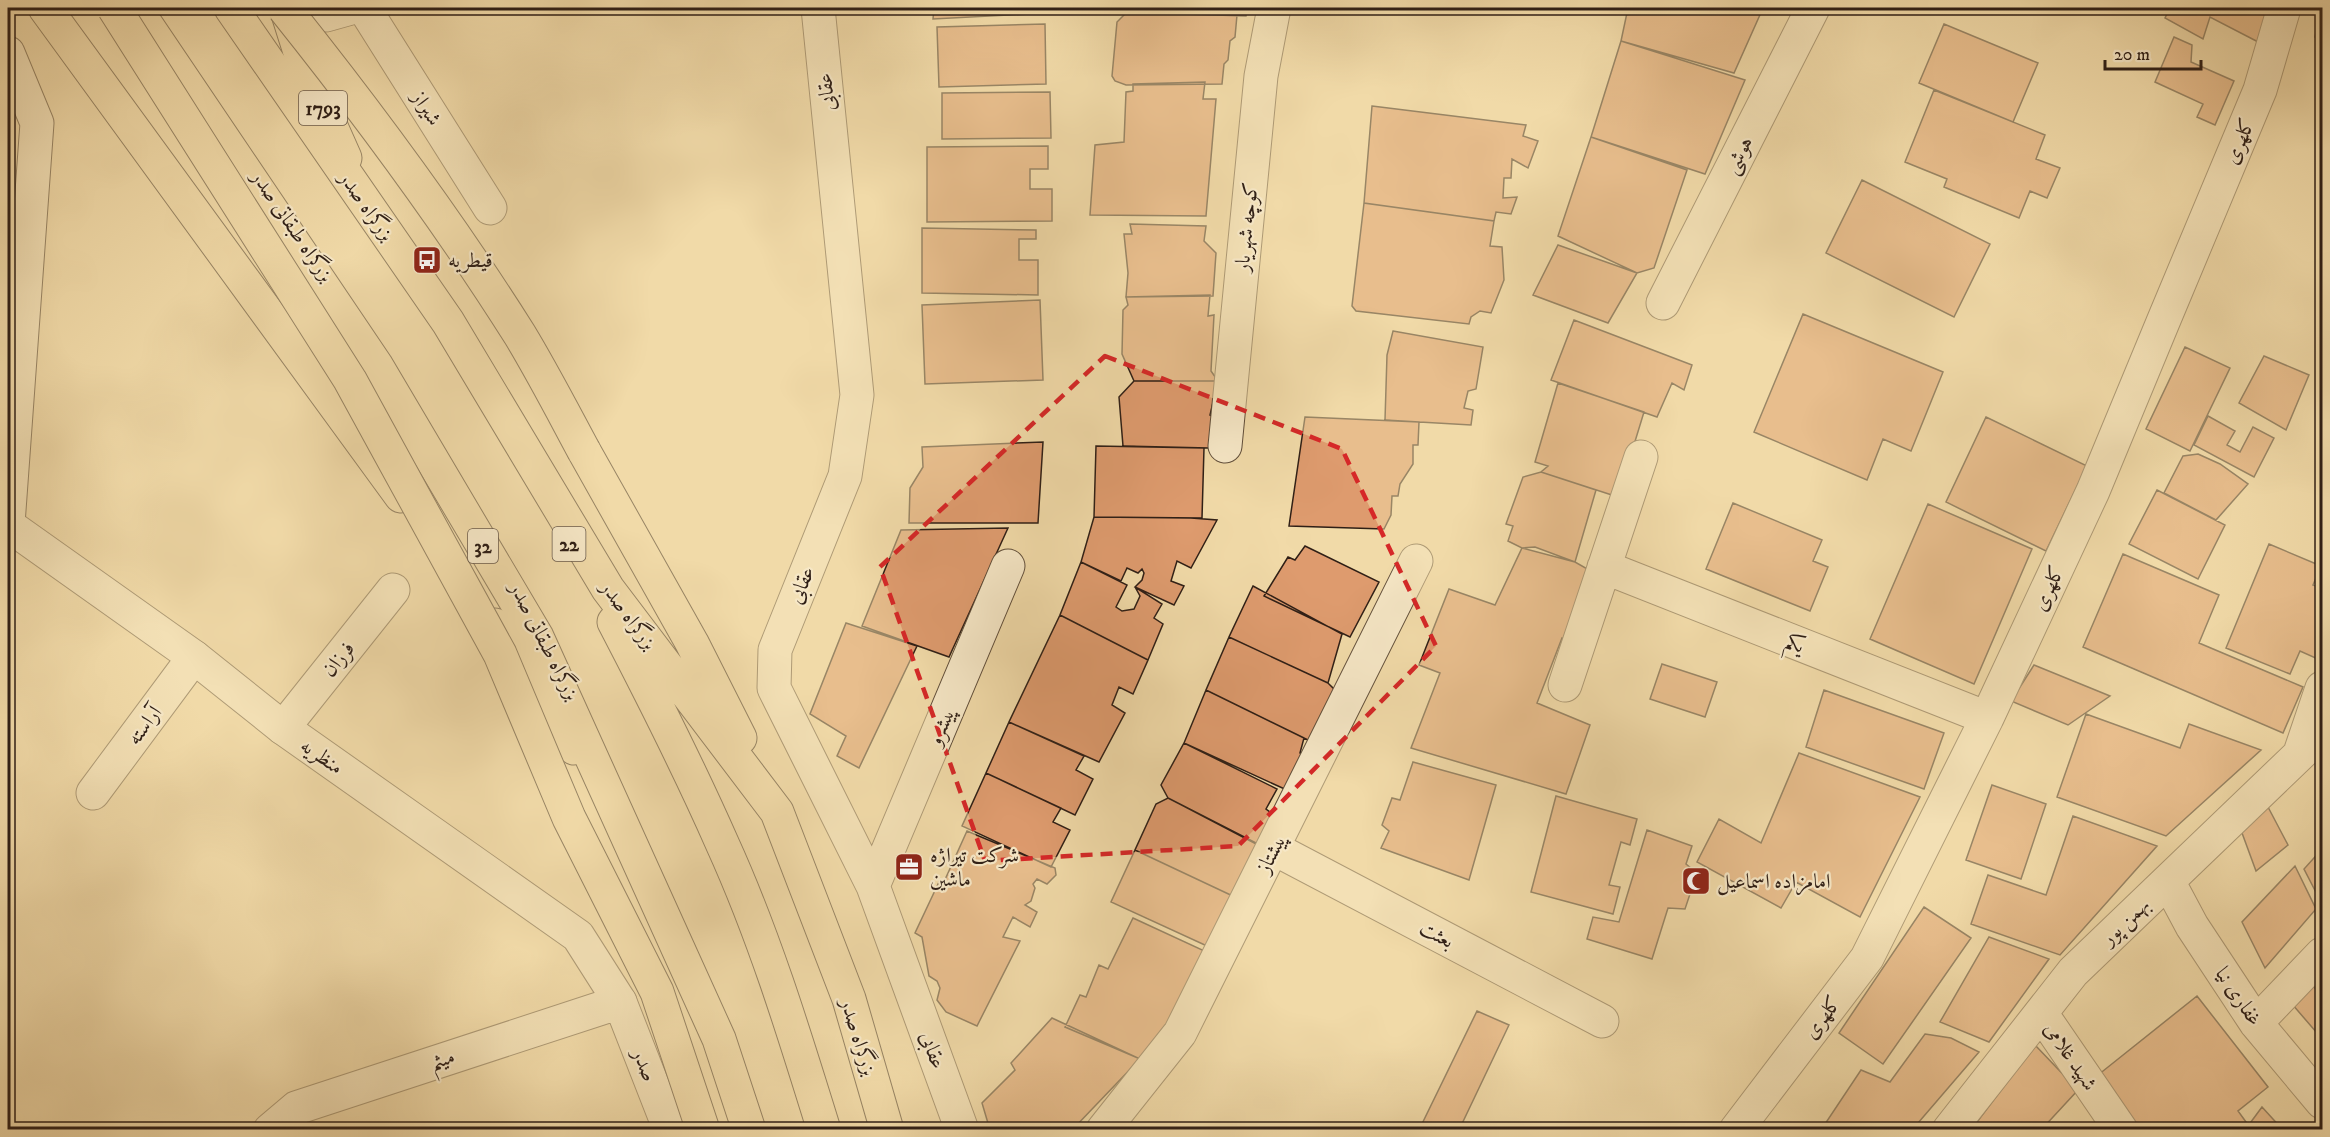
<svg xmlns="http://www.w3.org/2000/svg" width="2330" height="1137" viewBox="0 0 2330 1137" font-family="'IM FELL DW Pica',Amiri,serif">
	<rect width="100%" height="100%" fill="#f1daa8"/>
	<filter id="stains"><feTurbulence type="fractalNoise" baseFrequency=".00333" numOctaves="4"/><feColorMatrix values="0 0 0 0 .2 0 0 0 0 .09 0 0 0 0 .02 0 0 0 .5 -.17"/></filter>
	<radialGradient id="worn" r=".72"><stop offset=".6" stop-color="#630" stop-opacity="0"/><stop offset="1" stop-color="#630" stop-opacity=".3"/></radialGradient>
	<path fill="#de9b6e" stroke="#2f1f16" stroke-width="1.5" d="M934,8H1049V13L933,19Z
		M1151,8H1247L1246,16L1151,13Z
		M1628,8H1763L1734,73L1621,41Z
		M2170,8H2273L2266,46L2210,17L2203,39L2165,18Z
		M1126,13L1237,15L1235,37L1230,41L1228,60L1224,64L1222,84L1126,85L1115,81L1112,76L1117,22Z
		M2319,18L2322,19V40L2315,37Z
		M1045,24L1046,84L939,87L937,27Z
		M1944,24L2038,63L2013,122L1919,83Z
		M2174,37L2192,45L2191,62L2234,81L2215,125L2197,117L2203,104L2155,82Z
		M1621,41L1745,80L1705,174L1591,137Z
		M1205,82L1203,99H1216L1206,216L1090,215L1095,145L1124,142L1126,92L1133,91V84Z
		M1934,90L2045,135L2036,159L2060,168L2047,198L2030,191L2019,218L1944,187L1947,179L1905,162Z
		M1050,92L1051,138L942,139V93Z
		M1372,106L1526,125L1523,136L1538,141L1528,168L1512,159L1511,178H1504L1503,198L1517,197L1511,214L1496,212L1494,221L1364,203Z
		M1591,137L1687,170L1654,268L1637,273L1558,236Z
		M1048,146V169H1030V189H1052V221L927,222V147Z
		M1862,180L1990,244L1954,317L1826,253Z
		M1364,203L1494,221L1490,246L1502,247L1504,280L1491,313L1480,311L1471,317L1469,324L1356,311L1352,306Z
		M1130,224L1206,226L1204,241L1216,253L1213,296L1126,297L1128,273L1124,234H1132Z
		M922,228L1036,230V239H1019V260H1038V295L922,293Z
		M1558,245L1637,273L1608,323L1533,295Z
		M1210,295L1208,316L1214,315L1211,371L1218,381H1134L1122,354L1123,310L1128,305L1126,297Z
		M1040,300L1043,380L925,384L922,305Z
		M1803,314L1943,372L1911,451L1883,439L1867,480L1754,432Z
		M1574,320L1692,365L1684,390L1672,383L1657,417L1551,380Z
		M1393,331L1483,347L1476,389L1468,391L1464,408L1473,410L1471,425L1385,420L1387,355Z
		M2185,347L2230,368L2190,451L2146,429Z
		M2264,356L2309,375L2286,430L2239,403Z
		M1134,381H1218L1210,415L1214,417L1209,448L1123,446L1119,397Z
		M1558,383L1644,412L1618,497L1541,472L1548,466L1535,462Z
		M2208,416L2235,431L2227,445L2240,452L2253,427L2274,438L2254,477L2194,445Z
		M1305,417L1419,422L1418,445H1413V464L1400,484L1398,496H1392L1391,515L1384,529L1289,526Z
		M1986,417L2087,466L2046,551L1946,502Z
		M1043,442L1038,523H909L910,488L923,467L922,447Z
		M1096,446L1204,448L1202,518L1094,517Z
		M2198,454L2220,464L2248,484L2216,520L2164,493L2183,456Z
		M1541,472L1596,490L1575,562L1535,547L1522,548L1508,541L1513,526L1506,524L1523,477Z
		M2157,490L2225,525L2198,579L2129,544Z
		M1733,503L1822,540L1813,561L1828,567L1810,611L1706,569Z
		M1928,504L2032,549L1974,684L1870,639Z
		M1094,517L1191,518L1217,520L1191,568L1177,561L1171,581L1184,586L1174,605L1135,587L1142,580L1144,573L1142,569L1138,573L1127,568L1121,581L1081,562Z
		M1008,528L949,657L862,626L901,530Z
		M2269,544L2321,566L2313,585L2322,588V653L2320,660L2300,651L2290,674L2226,648Z
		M1305,546L1379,582L1350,637L1264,596L1288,557L1295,560Z
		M1522,548L1575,562L1591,571L1569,641L1562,638L1537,703L1590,725L1566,794L1411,748L1440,673L1419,665L1449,589L1495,605Z
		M2123,554L2219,595L2199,643L2303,687L2283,733L2083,647Z
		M1081,562L1127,585L1116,607L1122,611L1134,609L1140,596L1135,587L1162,604L1154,618L1163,624L1148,660L1060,615Z
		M1253,586L1342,634L1328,683L1229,637Z
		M1060,615L1148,660L1133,694L1119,687L1112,705L1125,713L1099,762L1009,722Z
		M846,623L917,646L859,768L837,756L846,736L810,714Z
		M1229,637L1328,683L1335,690L1310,741L1206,690Z
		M1662,664L1717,682L1705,717L1650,699Z
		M2034,665L2110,696L2068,725L2011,701Z
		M1206,690L1304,738L1300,753L1306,754L1289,791L1184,743Z
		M1824,690L1944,733L1924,789L1806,747Z
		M2086,714L2180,748L2189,724L2261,750L2166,836L2057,797Z
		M1009,722L1084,756L1076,770L1093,779L1075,815L986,773Z
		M1184,743L1277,789L1266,809L1274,815L1258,845L1168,798L1161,785Z
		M1799,753L1920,797L1860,917L1796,882L1781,908L1697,862L1719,819L1761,843Z
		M1413,762L1496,785L1469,880L1381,848L1389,831L1382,825L1392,798L1400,800Z
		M986,773L1061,808L1053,822L1070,830L1051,867L962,826Z
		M1992,785L2046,804L2021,879L1966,860Z
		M1556,796L1637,819L1630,845L1621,842L1609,885L1620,887L1613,914L1531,892Z
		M1168,798L1266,848L1237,898L1135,850L1156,804Z
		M2268,807L2288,845L2256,871L2238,822Z
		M2073,816L2157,846L2060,955L1971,924L1988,875L2046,895Z
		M1647,830L1692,846L1686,864L1697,873L1685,909L1668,908L1652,959L1587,939L1593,917L1619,922Z
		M967,831L1055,868L1056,875L1047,884L1037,879L1033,884L1035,888L1031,901L1025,905L1037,912L1030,927L1013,917L1003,937L1020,941L977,1026L946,1012L937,1000L940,988L937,981L929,976L922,937L915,933L939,882L943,884Z
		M2322,849V904L2304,869Z
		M1135,850L1237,898L1207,946L1111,902Z
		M2295,866L2316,909L2265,968L2242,922Z
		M1924,907L1971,938L1883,1064L1839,1033Z
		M1133,918L1211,954L1152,1064L1065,1027L1080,995L1086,997L1099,965L1108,969Z
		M1989,937L2049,959L1989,1042L1940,1022Z
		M2310,981L2322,998V1029L2317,1033L2292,1004Z
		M2197,996L2268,1087L2238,1111L2246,1122L2237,1130H2141L2098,1075Z
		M1477,1011L1509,1025L1459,1130H1419Z
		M1052,1018L1140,1059L1072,1130H990L982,1103L1015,1070L1011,1063Z
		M1925,1034L1951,1038L1979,1052L1912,1130H1821L1861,1070L1890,1082Z
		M2035,1045L2078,1090L2041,1130H1971Z
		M2262,1107L2283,1130H2245Z"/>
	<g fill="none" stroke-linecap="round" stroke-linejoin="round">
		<g stroke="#604e3a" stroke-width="35">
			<path id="minor" d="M324,8L326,15L351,8
				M364,8L490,208
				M818,8L857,395L845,476L775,650L774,688L873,886L962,1130
				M1663,303L1813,8
				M1225,446L1261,76L1274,8
				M1604,567L1987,718
				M1565,685L1641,457
				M283,728L393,590
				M2300,753L2322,688
				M93,793L194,657
				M1273,848L1602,1021
				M2168,881L2192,926L2256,1023L2322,1102
				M873,886L1008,566
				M2041,1013L2121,1130
				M2256,1023L2322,954
				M270,1130L296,1108L620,1002L670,1130
				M1103,1130L1180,1033L1416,561
				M1736,1130L1867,958L1987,718L2093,491L2163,322L2260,90L2284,8
				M1949,1130L2073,972L2322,733"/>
		</g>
		<g stroke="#604e3a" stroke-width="35">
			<path id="tertiary" d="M8,525L194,657L283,728L578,936L620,1002"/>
		</g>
		<g stroke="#2f1f16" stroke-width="35">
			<path id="secondary" d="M8,53L37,123L8,524"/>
		</g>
		<g stroke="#2f1f16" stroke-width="35">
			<path id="primary" d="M45,8L401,496
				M288,14L305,68L345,158
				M495,625L535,680L574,748"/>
		</g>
		<g stroke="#2f1f16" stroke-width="35">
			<path id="trunk" d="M135,8L376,365L537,637L719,1039L749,1130
				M231,8L448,322L608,589L777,812L849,999L887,1130
				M584,451L692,643L740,738
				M614,622C652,695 689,768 722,843C764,935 794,1033 824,1130"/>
		</g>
		<use href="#minor" stroke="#f6e7c6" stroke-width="33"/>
		<use href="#tertiary" stroke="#f6e7c6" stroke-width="33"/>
		<use href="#secondary" stroke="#f6e7c6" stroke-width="33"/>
		<use href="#primary" stroke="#f1daa8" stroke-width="33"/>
		<use href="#trunk" stroke="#f1daa8" stroke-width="33"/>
		<g stroke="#2f1f16" stroke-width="35" stroke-linecap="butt">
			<path id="trunk-bridge" d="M114,8L350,380L500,654L569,818L657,992L703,1130
				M284,8C368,113 448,221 520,335C543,373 563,412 584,451"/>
		</g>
		<use href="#trunk-bridge" stroke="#f1daa8" stroke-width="33"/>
	</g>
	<path d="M0 0H2330V1137H0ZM1105,356L1342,449L1436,646L1238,846L985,861L880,567Z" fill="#f1daa8" fill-opacity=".55" fill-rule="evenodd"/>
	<path fill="none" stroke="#d62828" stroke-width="4.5" stroke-dasharray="12 8" stroke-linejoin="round" d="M1105,356L1342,449L1436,646L1238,846L985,861L880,567Z"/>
	<defs>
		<g id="bus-square" transform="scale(1.5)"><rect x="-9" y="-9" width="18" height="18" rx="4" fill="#8f2418" stroke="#f6e7c6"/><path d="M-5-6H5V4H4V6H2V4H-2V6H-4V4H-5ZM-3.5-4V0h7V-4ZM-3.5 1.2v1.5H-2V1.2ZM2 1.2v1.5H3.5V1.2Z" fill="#fff"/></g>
		<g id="office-square" transform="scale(1.5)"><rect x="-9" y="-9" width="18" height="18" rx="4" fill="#8f2418" stroke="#f6e7c6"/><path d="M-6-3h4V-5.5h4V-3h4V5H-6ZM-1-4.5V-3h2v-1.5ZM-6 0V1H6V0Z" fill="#fff"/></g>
		<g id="mosque-square" transform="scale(1.5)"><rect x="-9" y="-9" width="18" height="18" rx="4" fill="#8f2418" stroke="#f6e7c6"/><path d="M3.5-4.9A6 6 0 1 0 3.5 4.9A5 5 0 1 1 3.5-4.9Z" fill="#fff"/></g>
	</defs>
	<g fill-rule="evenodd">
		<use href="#bus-square" x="427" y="260"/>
		<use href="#office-square" x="909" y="867"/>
		<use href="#mosque-square" x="1696" y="881"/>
	</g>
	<g text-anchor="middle" stroke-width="4.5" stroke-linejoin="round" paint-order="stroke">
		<g fill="#f6e7c6" stroke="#6b5b4b" stroke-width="1.5">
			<rect x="299" y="91" width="48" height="34" rx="4.5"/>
			<rect x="552.5" y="527" width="33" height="34" rx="4.5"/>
			<rect x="468" y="529" width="30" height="34" rx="4.5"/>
		</g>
		<g font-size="20" font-weight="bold" fill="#2f1f16">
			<text x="323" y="115">1793</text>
			<text x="569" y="551">22</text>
			<text x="483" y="553">32</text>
		</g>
		<g font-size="21" fill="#2f1f16" stroke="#f6e7c6">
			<text transform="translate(826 92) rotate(-96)" y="7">عقابی</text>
			<text transform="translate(427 108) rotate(58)" y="7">شیراز</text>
			<text transform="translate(2239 141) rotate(-67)" y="7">کلهری</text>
			<text transform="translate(1738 155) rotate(-63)" y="7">هوشی</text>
			<text transform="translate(367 206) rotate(55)" y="7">بزرگراه صدر</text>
			<text transform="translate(293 226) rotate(56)" y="7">بزرگراه طبقاتی صدر</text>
			<text transform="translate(1246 227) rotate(-84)" y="7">کوچه شهریار</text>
			<text transform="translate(801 585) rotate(-68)" y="7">عقابی</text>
			<text transform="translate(2048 588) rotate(-65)" y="7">کلهری</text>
			<text transform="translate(629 615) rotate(54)" y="7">بزرگراه صدر</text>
			<text transform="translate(545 641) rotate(63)" y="7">بزرگراه طبقاتی صدر</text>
			<text transform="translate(1795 643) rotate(22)" y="7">یکم</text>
			<text transform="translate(338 659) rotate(-51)" y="7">فرزان</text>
			<text transform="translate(144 725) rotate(-53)" y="7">آراسته</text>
			<text transform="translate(941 726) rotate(-67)" y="7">پیشرو</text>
			<text transform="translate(322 756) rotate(35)" y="7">منظریه</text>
			<text transform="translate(1271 853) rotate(-63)" y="7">پیشتاز</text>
			<text transform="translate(2125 921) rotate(-44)" y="7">بهمن پور</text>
			<text transform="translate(1437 934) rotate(28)" y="7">بعثت</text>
			<text transform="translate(2239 996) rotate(56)" y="7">غفاری نیا</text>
			<text transform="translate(1822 1017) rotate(-53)" y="7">کلهری</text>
			<text transform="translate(859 1037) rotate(73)" y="7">بزرگراه صدر</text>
			<text transform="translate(933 1050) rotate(70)" y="7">عقابی</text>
			<text transform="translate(2071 1056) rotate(56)" y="7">شهید غلامی</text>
			<text transform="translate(442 1059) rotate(-18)" y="7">میثم</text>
			<text transform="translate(645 1065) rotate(68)" y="7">صدر</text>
		</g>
		<g font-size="21" fill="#2f1f16" stroke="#f6e7c6" text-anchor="start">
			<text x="448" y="267">قیطریه</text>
			<text x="930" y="862">شرکت تیراژه<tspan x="930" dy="24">ماشین</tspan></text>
			<text x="1717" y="888">امامزاده اسماعیل</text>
		</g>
	</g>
	<rect width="2330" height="1137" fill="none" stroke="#f1daa8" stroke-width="30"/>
	<rect x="9" y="9" width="2312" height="1119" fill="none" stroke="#2f1f16" stroke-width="3"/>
	<rect x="15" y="15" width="2300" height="1107" fill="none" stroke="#2f1f16" stroke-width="1.5"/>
	<path d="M2105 60v9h96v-9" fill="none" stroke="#2f1f16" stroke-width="3"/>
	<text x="2114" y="60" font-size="18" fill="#2f1f16" stroke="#f6e7c6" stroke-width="4.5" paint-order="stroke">20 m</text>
	<rect width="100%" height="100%" filter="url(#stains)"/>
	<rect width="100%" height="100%" fill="url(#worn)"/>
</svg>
